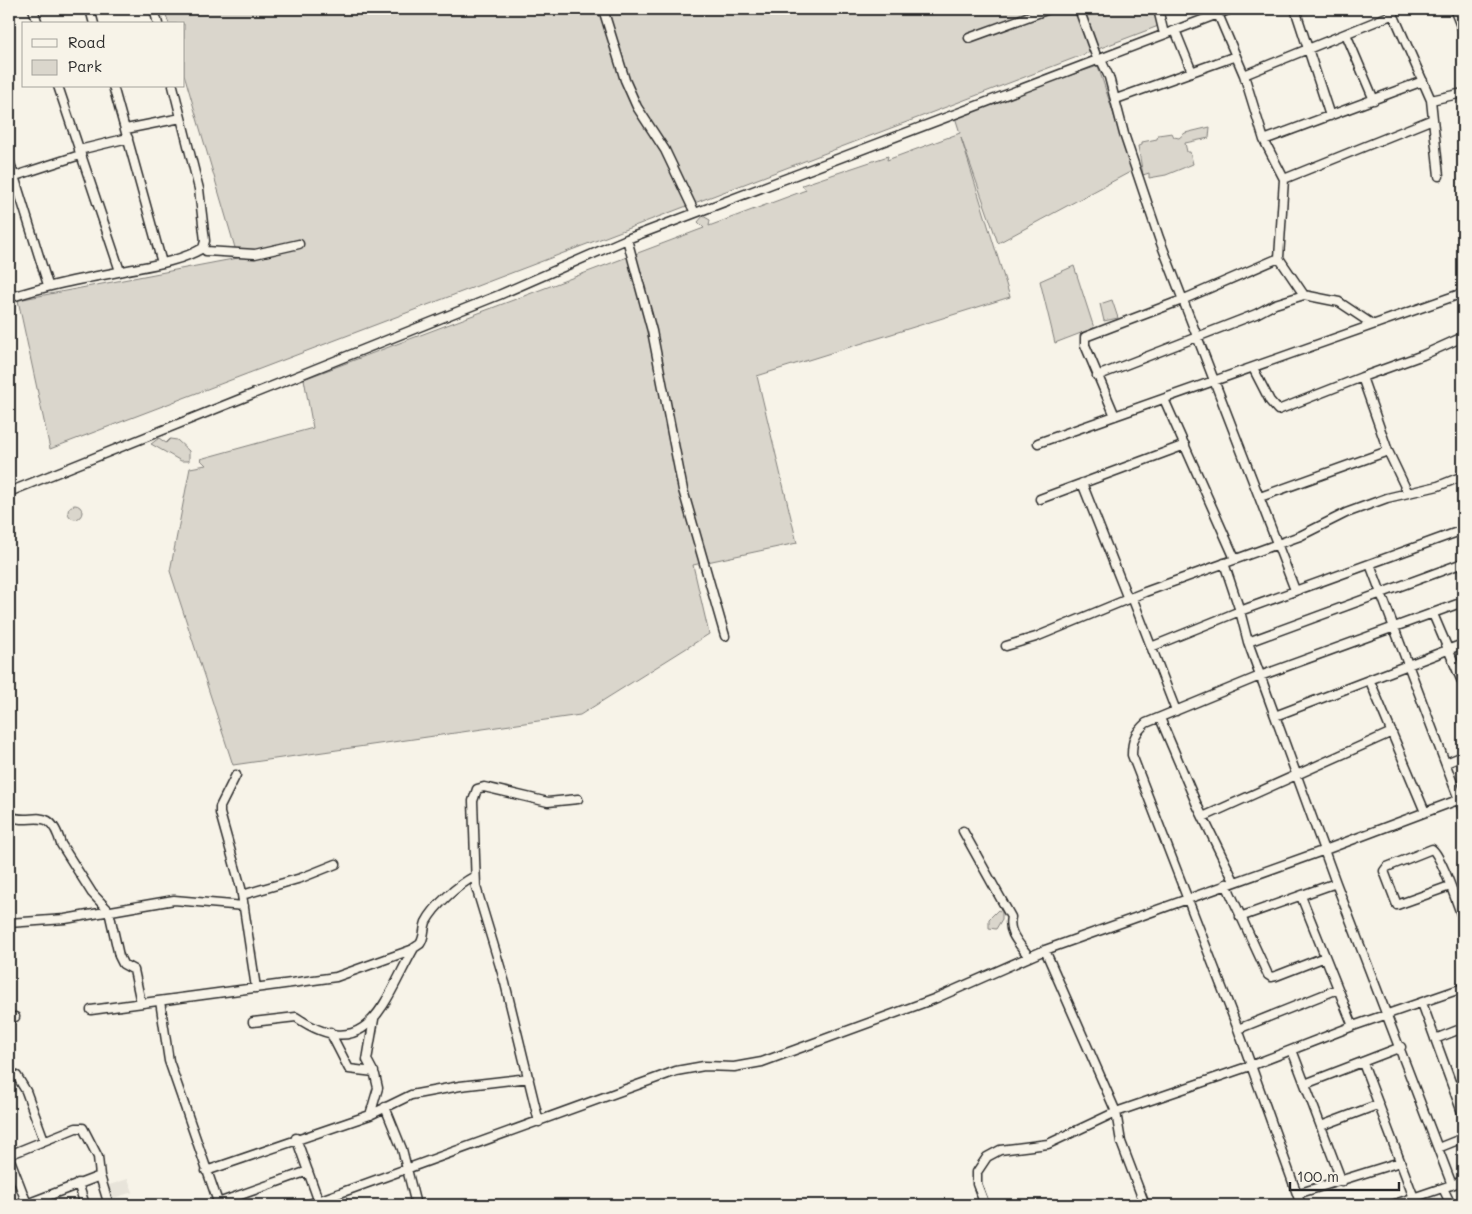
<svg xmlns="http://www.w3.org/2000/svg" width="1472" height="1214" viewBox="0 0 1472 1214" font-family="Mali,sans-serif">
	<rect width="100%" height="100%" fill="#f7f3e8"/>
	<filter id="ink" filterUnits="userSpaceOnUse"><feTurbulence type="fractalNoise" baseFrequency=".02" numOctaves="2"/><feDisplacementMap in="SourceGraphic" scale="10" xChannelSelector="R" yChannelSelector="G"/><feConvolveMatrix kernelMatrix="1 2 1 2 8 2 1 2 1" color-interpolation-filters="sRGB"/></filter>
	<g filter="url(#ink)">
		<path fill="#e8e4da" d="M128,1179L133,1192L110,1199L106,1186Z"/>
		<path fill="#dad6cc" stroke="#82807c" d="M164,9H1157L1161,25L50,449L18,300L238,258L184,74V24H169Z
			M1098,66L1132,171L998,243L961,138L1010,297L757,376L797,543L693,565L709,634L580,715L233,765L170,571L190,468L206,465L200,459L313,428L304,379L704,228L698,222L703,216L710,220L709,226L806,190L802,185L888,156L887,160L960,133L954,114Z
			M1210,127L1209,138L1185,143L1187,152H1190L1193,164L1166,175L1149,178V173L1143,175L1138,146L1142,145V142L1157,139L1158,135L1172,133L1174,137L1179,138L1185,133Z
			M1074,266L1094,328L1055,343L1040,281Z
			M1112,300L1118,318L1104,321L1100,304Z
			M159,438L166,443L170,439L177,440L189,451V461H181L151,444Z
			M68 512a7 7 0 1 1 14 0a7 7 0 1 1-14 0Z
			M998,910L1002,912V919L996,929L989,928V919Z"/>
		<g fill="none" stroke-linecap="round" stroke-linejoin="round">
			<g stroke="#2b2b2b" stroke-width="11">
				<path id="minor" d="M33,9L38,24
					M90,9L94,24
					M154,9L158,24
					M603,9L625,80L637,107L665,150L695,213
					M1079,9L1098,61
					M1158,9L1164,34
					M1295,9L1330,116
					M1391,9L1431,100L1463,93
					M1454,9L1463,31
					M1218,14L1244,75L1264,140L1284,179L1279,258L1304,295L1339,302L1372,324
					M1175,30L1192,72
					M1346,34L1374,100
					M969,38L1049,9
					M1101,60L1109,77L1124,134L1159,238L1295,590
					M1244,75L1394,14
					M58,86L120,271
					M113,86L162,263
					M1116,99L1236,56
					M1431,100L1439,176
					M126,129L181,118
					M1264,140L1423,81
					M79,150L128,138
					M9,160L48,285
					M9,178L80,155
					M1284,179L1433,119
					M627,239L652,331L683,490L725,636
					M203,248L206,251L255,254L299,244
					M9,298C45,286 81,279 118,272C146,266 177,263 203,248L205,241L199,189L173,86
					M1253,368L1270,401L1278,410L1362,377
					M1097,376L1256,314L1275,304L1304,295
					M1164,399L1235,559
					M1115,416L1085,345V337L1182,300L1279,258
					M1038,443L1463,293
					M1388,451L1362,377L1423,355L1463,337
					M1082,483L1128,599
					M9,492L499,295L627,239L1231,9
					M1260,497L1388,451L1408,493
					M1040,499L1185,445
					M1370,564L1463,810
					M1132,597L1176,711
					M1433,614L1463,684
					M1248,642L1240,611L1463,530
					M1006,646L1036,637L1145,592L1300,536L1346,513L1387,498L1438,486L1463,476
					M1151,647L1240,611L1224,563
					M1370,681L1425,812
					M1275,716L1463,644
					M1160,718L1197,805L1234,881
					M1446,763L1463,756
					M236,775L220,807V813L241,888L256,988
					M9,816C32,827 49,802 61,844L92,893L109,911L119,956L123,964L134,970L141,1003
					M1203,817L1392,732
					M963,831L1011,917C1007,933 1020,944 1029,957
					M1226,884L1268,975L1271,977L1276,976L1325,957
					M1450,886L1397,905L1384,871L1387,867L1432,849C1442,857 1457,904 1463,919
					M242,895L301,878L336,864
					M1301,896L1353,1026
					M1240,917L1336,883
					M9,923L65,919L174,900L244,906
					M1045,950L1116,1112L1121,1142L1145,1205
					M160,1001L169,1061L219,1205
					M1422,1003L1463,1115
					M91,1010L336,977L411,950L420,944C425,937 423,930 426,922C435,905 458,885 475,876
					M9,1019L15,1017
					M253,1022L296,1017C368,1067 384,1001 414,948
					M1238,1029L1338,989
					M330,1032L349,1069L374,1072
					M1435,1039L1463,1028
					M1292,1050L1342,1182
					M1363,1063L1414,1198
					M9,1073L17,1076L26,1091L44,1140
					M1305,1084L1401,1047
					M1453,1087L1463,1083
					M385,1107L402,1149L416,1205
					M370,1115L378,1088L375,1075L367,1060L374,1019
					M539,1122L505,983L476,887L473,801L477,789L484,787L548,802L578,799
					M1321,1126L1377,1105
					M296,1138L320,1205
					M1438,1148L1463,1138
					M9,1155L76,1128H83L98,1157L100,1176L24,1205
					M9,1157L27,1204
					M206,1171L370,1115L411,1095L460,1086L529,1078
					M100,1176L109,1205
					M78,1183L85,1205
					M1452,1185L1336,883L1248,642L1463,563
					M1443,1188L1451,1205
					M1297,1194L1400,1162
					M218,1203L308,1171
					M307,1205L676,1071L704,1066L734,1067L762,1062L934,999L1045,950L1325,850L1463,798
					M985,1205L977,1184V1172L987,1157L1000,1150L1048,1144L1116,1112L1250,1066L1353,1026L1463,988
					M1301,1205L1238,1029L1132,755C1132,740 1135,733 1146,723L1260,676L1463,602
					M1392,1205L1463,1181"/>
			</g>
			<use href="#minor" stroke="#f7f3e8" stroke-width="8"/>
		</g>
	</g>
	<rect width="1472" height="1214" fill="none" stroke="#f7f3e8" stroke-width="30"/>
	<rect x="15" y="15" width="1442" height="1184" fill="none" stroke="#2b2b2b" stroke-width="2" filter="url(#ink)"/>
	<rect x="22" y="22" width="162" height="65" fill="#f7f3e8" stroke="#a5a39c"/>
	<rect x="32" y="39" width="25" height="8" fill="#f7f3e8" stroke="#a5a39c"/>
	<text x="68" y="48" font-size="15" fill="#2b2b2b">Road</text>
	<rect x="32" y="60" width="25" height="15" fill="#dad6cc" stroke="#a5a39c"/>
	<text x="68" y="72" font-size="15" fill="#2b2b2b">Park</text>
	<path d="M1290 1182v8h109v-8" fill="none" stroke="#2b2b2b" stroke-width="2.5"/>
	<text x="1297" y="1182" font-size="15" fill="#2b2b2b" stroke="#f7f3e8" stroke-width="4" paint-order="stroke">100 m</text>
</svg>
